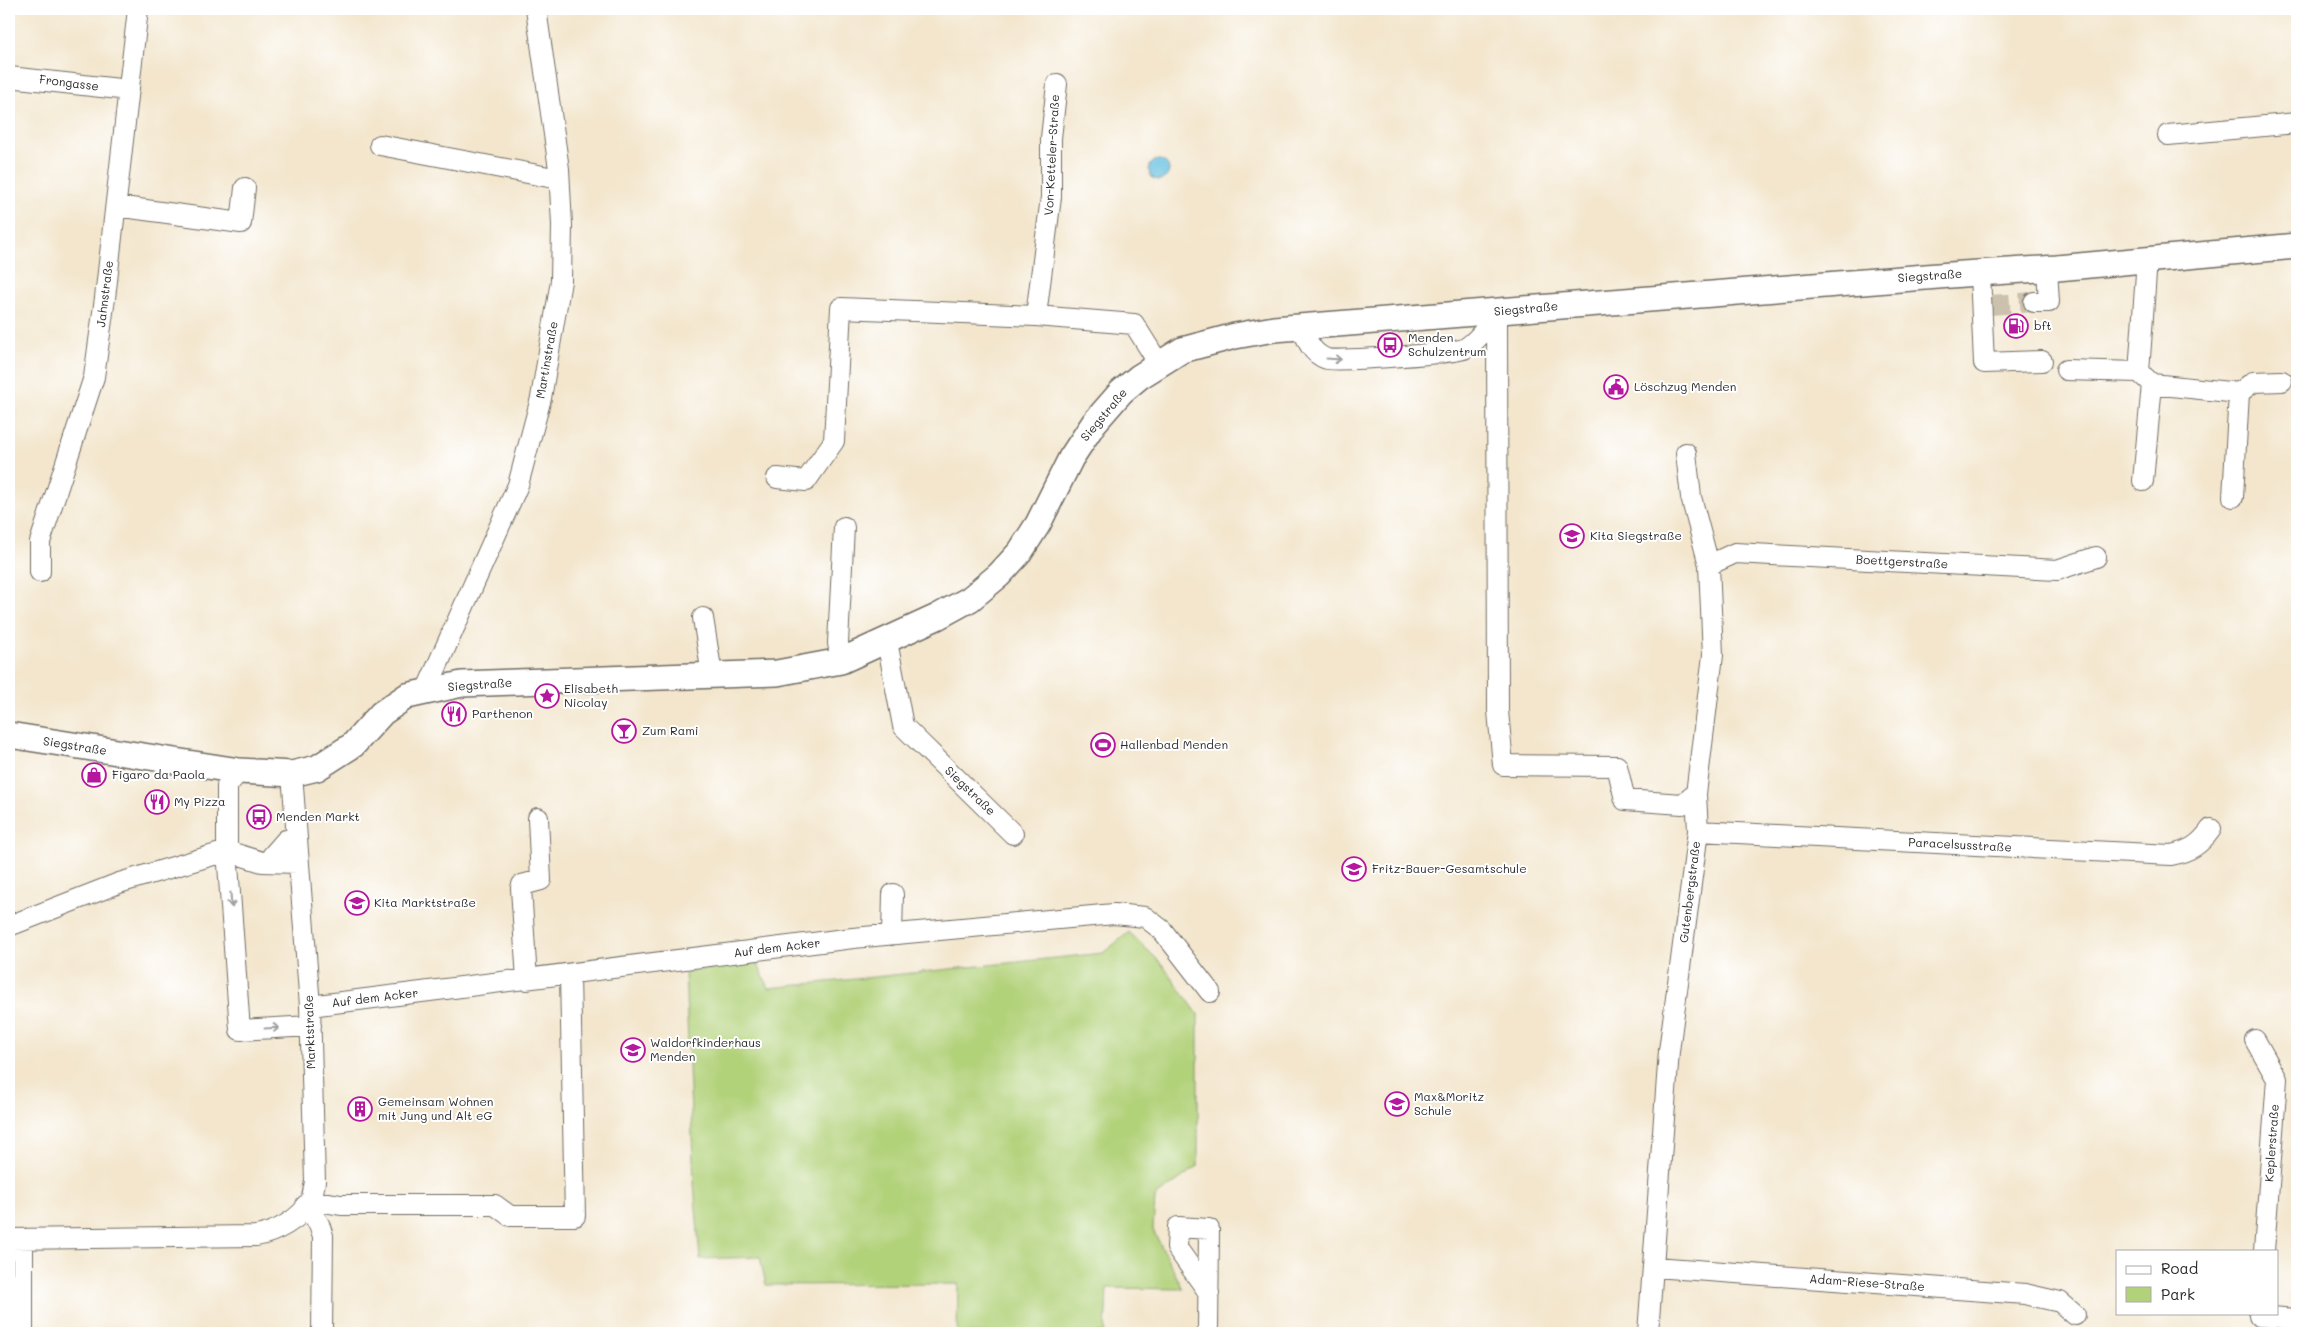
<svg xmlns="http://www.w3.org/2000/svg" width="2306" height="1342" viewBox="0 0 2306 1342" font-family="Mali,sans-serif">
	<rect width="100%" height="100%" fill="#fff"/>
	<filter id="ink" filterUnits="userSpaceOnUse"><feTurbulence type="fractalNoise" baseFrequency=".02" numOctaves="2"/><feDisplacementMap in="SourceGraphic" scale="10" xChannelSelector="R" yChannelSelector="G"/><feConvolveMatrix kernelMatrix="1 2 1 2 8 2 1 2 1" color-interpolation-filters="sRGB"/></filter>
	<filter id="wash" filterUnits="userSpaceOnUse"><feTurbulence type="fractalNoise" baseFrequency=".0096" numOctaves="4" result="noise"/><feDisplacementMap in="SourceGraphic" scale="20" xChannelSelector="R" yChannelSelector="G"/><feGaussianBlur stdDeviation="1.12" result="paint"/><feColorMatrix in="noise" values="0 0 0 0 0 0 0 0 0 0 0 0 0 0 0 0 0 1.4 0 .05"/><feComposite in="paint" operator="in"/></filter>
	<g filter="url(#wash)">
		<rect width="100%" height="100%" fill="#f3e6cd"/>
		<path fill="#b2d27a" stroke="#6e7e52" d="M1129,932L1161,963L1198,1014V1166L1155,1197L1153,1230L1183,1289L1107,1288L1105,1333H957L958,1284L766,1285L760,1257L700,1259L694,1183L685,972L757,963L769,988L1103,953Z"/>
		<path fill="#60bede" stroke="#467484" d="M1149 170a10 10 0 1 1 20 0a10 10 0 1 1-20 0Z"/>
	</g>
	<g filter="url(#ink)">
		<g fill="none" stroke-linecap="round" stroke-linejoin="round">
			<path stroke="#cbc1ad" stroke-width="20" stroke-dasharray="20 10" stroke-linecap="butt" d="M1990,305L2034,302"/>
			<g stroke="#716c64" stroke-width="22">
				<path id="minor" d="M9,77L129,90
					M2168,135L2297,123
					M380,145L559,179
					M116,206L241,223L245,188
					M2147,259L2139,372L2152,384L2239,393L2253,382L2282,381
					M1980,273L1984,363L2042,361
					M2034,302H2049L2047,269
					M1497,312L1498,711L1503,765L1617,766L1625,800L1682,804L1696,794
					M1036,316L1051,197V138L1057,84
					M1302,327C1307,341 1312,354 1327,359C1334,362 1458,353 1464,349C1478,341 1489,325 1497,312
					M2066,370L2139,372
					M777,478L806,481L834,441L841,308L1036,316L1134,324L1159,364
					M2143,481L2152,384
					M2233,497L2239,393
					M1709,565L1735,553L2057,570L2096,557
					M40,572V542L94,377L105,298L138,9
					M703,618L712,675
					M887,641L903,726L1013,834
					M841,661L838,643L844,527
					M426,691L518,485L541,398L561,281L562,225L559,169L536,9
					M239,771L227,786V851L262,862L298,863
					M1698,831L2171,855C2190,851 2200,845 2211,829
					M272,856L286,840
					M9,926L119,883L227,851L240,1030L311,1026
					M892,935L893,894
					M527,980L521,888L522,885L541,880L538,818
					M310,1006L853,938L1114,914L1145,917L1162,930L1210,992
					M2255,1040L2277,1079L2264,1251
					M311,1200L341,1205H495L510,1216H575L570,975
					M306,1205L319,1224L323,1236L322,1333
					M9,1239L256,1236C275,1233 301,1219 311,1200C313,1195 314,1187 315,1181L310,1006L292,774
					M23,1239V1333
					M1654,1267L2025,1294L2060,1302L2075,1315
					M2259,1316L2297,1319
					M1208,1333L1209,1229L1178,1227L1177,1248L1209,1293
					M1648,1333L1669,1051L1698,831L1696,794L1713,655L1709,565L1691,497L1686,453"/>
			</g>
			<g stroke="#716c64" stroke-width="28">
				<path id="major" d="M9,735L239,771L292,774L317,768L353,745L382,713L407,696L462,684L777,673L841,661L937,617L970,599L999,575L1020,552L1038,524L1071,458L1094,423L1121,392L1139,377L1182,350L1235,336L1274,329L1963,274L2057,268L2297,246"/>
			</g>
			<use href="#minor" stroke="#fff" stroke-width="20"/>
			<use href="#major" stroke="#fff" stroke-width="25"/>
		</g>
		<defs><path id="oneway-shaft" d="M-6 0H5M1.5-3L5.5 0L1.5 3" fill="none" stroke-width="1.6" stroke-linecap="round" stroke-linejoin="round" transform="scale(1.25)"/></defs>
		<g stroke="#a0a0a0">
			<use href="#oneway-shaft" transform="translate(1334 359) rotate(4)"/>
			<use href="#oneway-shaft" transform="translate(231 900) rotate(86)"/>
			<use href="#oneway-shaft" transform="translate(272 1028) rotate(-3)"/>
		</g>
	</g>
	<defs>
		<g id="fuel-ring" transform="scale(1.25)"><circle r="9.5" fill="#fff" stroke="#b5179e" stroke-width="1.5"/><path d="M-5.5-6h7V0h2V4h1.3V-2.5L3-4.5l.8-.8L6-3V5H2.5V1h-1V6h-7ZM-4.2-4.7v3.2H.2V-4.7Z" fill="#b5179e"/></g>
		<g id="bus-ring" transform="scale(1.25)"><circle r="9.5" fill="#fff" stroke="#b5179e" stroke-width="1.5"/><path d="M-5-6H5V4H4V6H2V4H-2V6H-4V4H-5ZM-3.5-4V0h7V-4ZM-3.5 1.2v1.5H-2V1.2ZM2 1.2v1.5H3.5V1.2Z" fill="#b5179e"/></g>
		<g id="civic-ring" transform="scale(1.25)"><circle r="9.5" fill="#fff" stroke="#b5179e" stroke-width="1.5"/><path d="M-.6-6.5H3V-4.5H.6V-3L4-1V1h2V6H-6V1h2V-1L-.6-3ZM-1.2 2.5V6h2.4V2.5Z" fill="#b5179e"/></g>
		<g id="school-ring" transform="scale(1.25)"><circle r="9.5" fill="#fff" stroke="#b5179e" stroke-width="1.5"/><path d="M0-5L7-2L0 1L-7-2ZM-4 1L0 2.5L4 1V4Q0 6-4 4Z" fill="#b5179e"/></g>
		<g id="sight-ring" transform="scale(1.25)"><circle r="9.5" fill="#fff" stroke="#b5179e" stroke-width="1.5"/><path d="M0-6L1.8-2.2L6-1.7L2.9 1.2L3.7 5.4L0 3.3L-3.7 5.4L-2.9 1.2L-6-1.7L-1.8-2.2Z" fill="#b5179e"/></g>
		<g id="restaurant-ring" transform="scale(1.25)"><circle r="9.5" fill="#fff" stroke="#b5179e" stroke-width="1.5"/><path d="M-5-6h1v4h1v-4h1v4h1v-4h1v5L-1.5 .5V6h-2V.5L-5-1ZM5-6V6H3V1.5H1.5Q1.5-4 5-6Z" fill="#b5179e"/></g>
		<g id="bar-ring" transform="scale(1.25)"><circle r="9.5" fill="#fff" stroke="#b5179e" stroke-width="1.5"/><path d="M-6-5H6L.8 .8V4.5H3.5V6h-7V4.5H-.8V.8Z" fill="#b5179e"/></g>
		<g id="stadium-ring" transform="scale(1.25)"><circle r="9.5" fill="#fff" stroke="#b5179e" stroke-width="1.5"/><path d="M0-5a6.5 5 0 1 0 0 10a6.5 5 0 1 0 0-10ZM-3.5-1.8h7v3.6h-7Z" fill="#b5179e"/></g>
		<g id="shop-ring" transform="scale(1.25)"><circle r="9.5" fill="#fff" stroke="#b5179e" stroke-width="1.5"/><path d="M-5-2.5h2.3a2.7 3.5 0 0 1 5.4 0H5L5.5 6h-11ZM-1.5-2.5h3a1.5 2.3 0 0 0-3 0Z" fill="#b5179e"/></g>
		<g id="building-ring" transform="scale(1.25)"><circle r="9.5" fill="#fff" stroke="#b5179e" stroke-width="1.5"/><path d="M-4-6H4V6H1V3H-1V6H-4ZM-2.5-4.3h1.7v1.8h-1.7ZM.8-4.3h1.7v1.8H.8ZM-2.5-1h1.7V.8h-1.7ZM.8-1h1.7V.8H.8Z" fill="#b5179e"/></g>
	</defs>
	<g fill-rule="evenodd">
		<use href="#fuel-ring" x="2016" y="326"/>
		<use href="#bus-ring" x="1390" y="345"/>
		<use href="#civic-ring" x="1616" y="387"/>
		<use href="#school-ring" x="1572" y="536"/>
		<use href="#sight-ring" x="547" y="696"/>
		<use href="#restaurant-ring" x="454" y="714"/>
		<use href="#bar-ring" x="624" y="731"/>
		<use href="#stadium-ring" x="1103" y="745"/>
		<use href="#shop-ring" x="94" y="775"/>
		<use href="#restaurant-ring" x="157" y="802"/>
		<use href="#bus-ring" x="259" y="817"/>
		<use href="#school-ring" x="1354" y="869"/>
		<use href="#school-ring" x="357" y="903"/>
		<use href="#school-ring" x="633" y="1050"/>
		<use href="#school-ring" x="1397" y="1104"/>
		<use href="#building-ring" x="360" y="1109"/>
	</g>
	<g text-anchor="middle" stroke-width="4" stroke-linejoin="round" paint-order="stroke">
		<g font-size="12" fill="#2b2b2b" stroke="#fff">
			<text transform="translate(69 83) rotate(7)" y="4">Frongasse</text>
			<text transform="translate(1052 155) rotate(-87)" y="4">Von-Ketteler-Straße</text>
			<text transform="translate(1930 276) rotate(-4)" y="4">Siegstraße</text>
			<text transform="translate(105 294) rotate(-83)" y="4">Jahnstraße</text>
			<text transform="translate(1526 309) rotate(-5)" y="4">Siegstraße</text>
			<text transform="translate(547 360) rotate(-80)" y="4">Martinstraße</text>
			<text transform="translate(1104 415) rotate(-50)" y="4">Siegstraße</text>
			<text transform="translate(1902 562) rotate(3)" y="4">Boettgerstraße</text>
			<text transform="translate(480 685) rotate(-4)" y="4">Siegstraße</text>
			<text transform="translate(75 746) rotate(9)" y="4">Siegstraße</text>
			<text transform="translate(970 791) rotate(44)" y="4">Siegstraße</text>
			<text transform="translate(1960 845) rotate(3)" y="4">Paracelsusstraße</text>
			<text transform="translate(1690 892) rotate(-83)" y="4">Gutenbergstraße</text>
			<text transform="translate(777 948) rotate(-7)" y="4">Auf dem Acker</text>
			<text transform="translate(375 998) rotate(-7)" y="4">Auf dem Acker</text>
			<text transform="translate(310 1032) rotate(-92)" y="4">Marktstraße</text>
			<text transform="translate(2272 1143) rotate(-86)" y="4">Keplerstraße</text>
			<text transform="translate(1867 1283) rotate(4)" y="4">Adam-Riese-Straße</text>
		</g>
		<g font-size="12" fill="#2b2b2b" stroke="#fff" text-anchor="start">
			<text x="2034" y="330">bft</text>
			<text x="1408" y="342">Menden<tspan x="1408" dy="14">Schulzentrum</tspan></text>
			<text x="1634" y="391">Löschzug Menden</text>
			<text x="1590" y="540">Kita Siegstraße</text>
			<text x="564" y="693">Elisabeth<tspan x="564" dy="14">Nicolay</tspan></text>
			<text x="472" y="718">Parthenon</text>
			<text x="642" y="735">Zum Rami</text>
			<text x="1120" y="749">Hallenbad Menden</text>
			<text x="112" y="779">Figaro da Paola</text>
			<text x="174" y="806">My Pizza</text>
			<text x="276" y="821">Menden Markt</text>
			<text x="1372" y="873">Fritz-Bauer-Gesamtschule</text>
			<text x="374" y="907">Kita Marktstraße</text>
			<text x="650" y="1047">Waldorfkinderhaus<tspan x="650" dy="14">Menden</tspan></text>
			<text x="1414" y="1101">Max&amp;Moritz<tspan x="1414" dy="14">Schule</tspan></text>
			<text x="378" y="1106">Gemeinsam Wohnen<tspan x="378" dy="14">mit Jung und Alt eG</tspan></text>
		</g>
	</g>
	<rect width="2306" height="1342" fill="none" stroke="#fff" stroke-width="30"/>
	<rect x="2116" y="1250" width="162" height="65" fill="#ffffff" stroke="#aaaaaa"/>
	<rect x="2126" y="1266" width="25" height="8" fill="#ffffff" stroke="#aaaaaa"/>
	<text x="2161" y="1274" font-size="15" fill="#2b2b2b">Road</text>
	<rect x="2126" y="1287" width="25" height="15" fill="#b2d27a" stroke="#aaaaaa"/>
	<text x="2161" y="1300" font-size="15" fill="#2b2b2b">Park</text>
</svg>
